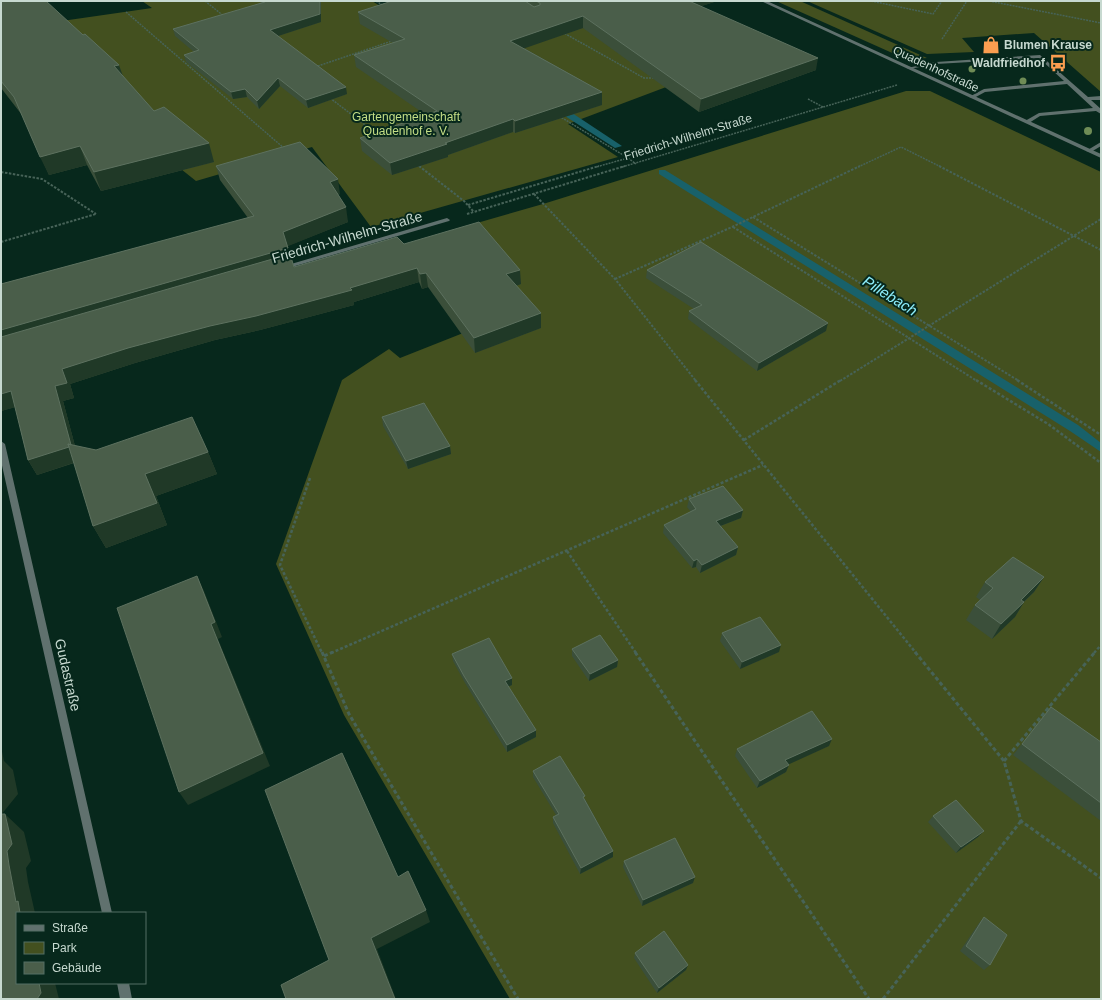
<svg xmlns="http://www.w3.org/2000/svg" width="1102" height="1000" viewBox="0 0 1102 1000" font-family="Arial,sans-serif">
	<rect width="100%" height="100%" fill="#07281c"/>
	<path fill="#43501f" d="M142,1H372L435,40L536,13L714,69L568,124L618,157L371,227L312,147L196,181L152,146L34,25L152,8Z
		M776,1H800L927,58L917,59L899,56Z
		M807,1H1101V92L1034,33L962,38L974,52L927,54Z
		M906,91H930L1101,172V999H510L344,715L276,564L342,380L389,349L400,358L524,309L456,229L543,204Z"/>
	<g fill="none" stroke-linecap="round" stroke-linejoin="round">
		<path fill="#18616a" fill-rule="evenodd" d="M554,105H560L622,146L615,148L554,109Z
			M659,170H665L1078,425L1101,443V452L1070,431L659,174Z"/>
		<path stroke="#476358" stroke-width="1.5" stroke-dasharray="2 1" stroke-linecap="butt" d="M205,1L225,17
			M376,1L384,6
			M871,1L933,14L942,1
			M989,1L1101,23
			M126,12L285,149
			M562,32L644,78H655
			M942,39L967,1
			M315,67L392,41
			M330,98L377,134
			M808,99L823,107
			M559,116L628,158L596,167
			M628,158L636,164
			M417,165L420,167
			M622,167L897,85
			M858,167L901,147L941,167"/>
		<path stroke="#476358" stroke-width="2" stroke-dasharray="2.5 1.5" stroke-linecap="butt" d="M419,166L464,201L474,212
			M939,166L1101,250
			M1,172L42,179L96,214
			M534,194L615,279L696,381
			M468,205L599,166
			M467,214L625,166
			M753,217L1019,381
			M733,227L977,381
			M1,242L96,214
			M615,279L732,227L860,166
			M840,381L1101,219"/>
		<path stroke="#476358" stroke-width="2.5" stroke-dasharray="3 2" stroke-linecap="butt" d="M695,380L916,653
			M976,380L1048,424L1101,463
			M1017,380L1101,435
			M744,440L841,380
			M310,478L280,565L322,653
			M567,551L636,653
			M331,653L763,465
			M1094,653L1101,645"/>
		<path stroke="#476358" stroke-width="3" stroke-dasharray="4 2.5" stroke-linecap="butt" d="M322,652L349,714L518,999
			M635,652L869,999
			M915,652L1004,761L1021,821L1101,878
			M324,656L333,652
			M1004,761L1095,652
			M883,999L1021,821"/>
		<path fill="#60716e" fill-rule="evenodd" d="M1040,55L1088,97L1101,96V100H1091L1101,109V114L1096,111L1040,116L1029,123H1025V121L1039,113L1093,108L1067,84L985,92L974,98L969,97L984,89L1064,81L1039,58L936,64L909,69L907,68L936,62Z
			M1101,142V146L1091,152L1086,151Z"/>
		<path fill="#60716e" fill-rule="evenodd" d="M761,1H767L1101,154V158Z
			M447,218L450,220L449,221L285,269H281L280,268L281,267Z
			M1,441L5,444L112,913H102L1,461Z
			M117,983H129L132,999H120Z"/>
	</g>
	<g fill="#6f8c56">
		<circle cx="972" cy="69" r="3.5"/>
		<circle cx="1023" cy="81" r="3.5"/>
		<circle cx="1088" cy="131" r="4"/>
	</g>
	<path fill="#3b4f3a" d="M1,1L123,77L154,111L214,162L101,191L87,165L49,175L22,115L1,88Z
		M259,1H321V22L278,36L347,94L308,108L280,86L259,109L247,97L233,99L186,62L184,55L194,52L175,36L173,29L261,3Z
		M392,1H714V2L701,6L816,70L699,112L583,28L524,48L602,92V105L515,133L513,132L448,155V157L392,175L362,151L360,138L426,115L356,67L354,55L393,43L360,24L358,12Z
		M216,166L340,194L337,195L348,222L287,246L289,254L294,267L404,244L521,284L516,286L541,328L475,353L428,287L422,289L419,282L354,302V305L260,330L215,340L135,363L70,384L74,398L63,401L75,446L96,450L208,452L217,474L156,496L167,525L106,548L93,526L74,463L37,475L28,460L15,407L1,411V284L248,218L220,180Z
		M647,270L826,331L757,371L688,319L689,311L694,309L646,278Z
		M382,417L450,446L451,454L408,469L383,426Z
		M689,499L743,510L741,518L721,526L738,547L736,555L700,573L696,567L692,568L663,533L664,525L691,512L687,507Z
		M1044,577L1034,592L1024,602L1015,617L992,639L966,620L975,605L980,600L976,597L985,582Z
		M722,633L779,652L740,669L720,641Z
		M572,649L618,660L617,667L589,681L572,656Z
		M452,654L512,678V685L508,687L536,737L507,752L465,683L453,661Z
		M1051,707L1101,742V821L1013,755Z
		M829,746L788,764L786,772L757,788L735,756L737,749Z
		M533,771L585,799L613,851V857L580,874L553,823V817L556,815L533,777Z
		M933,816L978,837L956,853L928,822Z
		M624,861L693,883L642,906L623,867Z
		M984,917L990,965L984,970L960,951L979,923Z
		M635,953L686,970L657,993L634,958Z"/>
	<path fill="#203927" d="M320,1H321V22L272,38L270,30Z
		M686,1H714V2L685,12Z
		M583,16V28L511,53L510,41Z
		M818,58L816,70L699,112L701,99Z
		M119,65L125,82L114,66Z
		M278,78L280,86L259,109L257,101Z
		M346,87L347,94L308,108L306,100Z
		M245,89L247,97L233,99L231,92Z
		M602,92V105L515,133V121Z
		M513,119V132L448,155V157L392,175L390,163Z
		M209,143L214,162L101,191L94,172Z
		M80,146L87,165L49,175L40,157Z
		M338,179L340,194L332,197L330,182Z
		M346,207L348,222L286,247L283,232Z
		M288,248L291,262L1,347V330Z
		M417,268L419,282L354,302V305L260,330L215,340L135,363L70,384L74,398L63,401L79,461L37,475L28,460L55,386L62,369L128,348L350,288Z
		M520,270L521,284L507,289L506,274Z
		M426,273L428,287L422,289L420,274Z
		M541,313V328L475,353L474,338Z
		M828,323L826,331L757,371L759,363Z
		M11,391L20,406L1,411V394Z
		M450,446L451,454L408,469L406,461Z
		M208,452L217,474L156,496L167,525L106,548L93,526L145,474Z
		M743,510L741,518L715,528L716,521Z
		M738,547L736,555L700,573L702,565Z
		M697,559L696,567L692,568L694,561Z
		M197,576L204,591L222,637L218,639L270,766L188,805L179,792L211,624Z
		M1044,577L1034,592L1011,614L1021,600Z
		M1024,602L1015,617L992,639L1001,624Z
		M781,645L779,652L740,669L742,662Z
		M618,660L617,667L589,681L590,674Z
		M512,678V685L505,688V681Z
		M536,730V737L507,752V745Z
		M832,739L829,746L783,767L785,760Z
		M1,747L4,761L13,770L18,794L1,815Z
		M789,765L786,772L757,788L760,781Z
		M5,814L24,832L31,861L26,868L28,882L35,913H20L16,902L9,865L7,851Z
		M984,831L978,837L956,853L961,847Z
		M613,851V857L580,874L581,868Z
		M695,877L693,883L642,906L643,900Z
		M426,910L430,922L377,949L396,999H395L371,938Z
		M688,965L686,970L657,993L659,988Z
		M39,983H55L59,999H37Z"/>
	<path fill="#4a5e4a" stroke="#5d715f" d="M1,1H46L83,35L85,34L119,65L114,66L154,111L164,107L209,143L94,172L80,146L40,157L14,97L1,81Z
		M264,1H320V14L270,30L346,87L306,100L278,78L257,101L245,89L231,92L184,55L199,50L173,29L265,2Z
		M392,1H525L534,7L540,5V3L536,1H689L818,58L701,99L583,16L510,41L602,92L515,121L513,119L445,143L447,144L390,163L360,138L437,111L354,55L405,39L358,12Z
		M300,142L338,179L330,182L346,207L283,232L288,248L1,330V284L254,216L216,166Z
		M479,222L520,270L506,274L541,313L474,338L426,273L420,274L417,268L350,288L352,290L256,316L210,326L128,348L62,369L67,383L55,386L71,445L68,444L69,447L28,460L11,391L1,394V337L290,254L294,267L397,237L404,244Z
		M701,242L828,323L759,363L689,311L702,305L647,270Z
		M424,403L450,446L406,461L382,417Z
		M192,417L208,452L145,474L157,503L93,526L68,444L96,450Z
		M723,486L743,510L716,521L738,547L702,565L697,559L694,561L664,525L696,509L689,499Z
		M1013,557L1044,577L1021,600L1024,602L1001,624L975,605L993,588L985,582Z
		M197,576L215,622L211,624L263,753L179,792L117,608Z
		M760,617L781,645L742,662L722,633Z
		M600,635L618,660L590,674L572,649Z
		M489,638L512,678L505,681L536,730L507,745L464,676L452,654Z
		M1051,707L1101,742V803L1022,744Z
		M812,711L832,739L785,760L789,765L760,781L737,749Z
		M342,753L398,877L408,871L426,910L371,938L395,999H286L281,985L329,960L265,790Z
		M560,756L585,796L583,797L613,851L581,868L553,817L559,814L533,771Z
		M956,800L984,831L961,847L933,816Z
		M1,814H5L12,844L7,851L9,865L16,902L18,901L20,913H17V983H39L41,993L37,999H1Z
		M675,838L695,877L643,900L624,861Z
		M984,917L1007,935L990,965L966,946Z
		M664,931L688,965L659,988L635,953Z"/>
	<defs>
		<g id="shop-bare" transform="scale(1.38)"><path d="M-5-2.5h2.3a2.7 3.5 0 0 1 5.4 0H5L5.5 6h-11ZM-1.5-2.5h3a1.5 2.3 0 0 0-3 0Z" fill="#fb9e50" stroke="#07281c" stroke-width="2.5" paint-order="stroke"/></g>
		<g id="bus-bare" transform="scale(1.38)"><path d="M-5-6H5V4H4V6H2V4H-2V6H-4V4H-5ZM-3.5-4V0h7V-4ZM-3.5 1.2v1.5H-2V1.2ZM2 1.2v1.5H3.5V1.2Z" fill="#fb9e50" stroke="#07281c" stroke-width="2.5" paint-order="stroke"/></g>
	</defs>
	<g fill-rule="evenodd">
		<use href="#shop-bare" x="991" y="45"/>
		<use href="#bus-bare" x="1058" y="63"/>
	</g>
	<g text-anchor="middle" stroke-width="4" stroke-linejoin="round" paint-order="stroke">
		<g font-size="12" font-weight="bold" fill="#c7d9d0" stroke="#07281c" text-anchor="start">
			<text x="1004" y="49">Blumen Krause</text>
			<text x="1045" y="67" text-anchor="end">Waldfriedhof</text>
		</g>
		<g font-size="12" fill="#c7d9d0" stroke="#07281c">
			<text transform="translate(936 69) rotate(25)" y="4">Quadenhofstraße</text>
			<text transform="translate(688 137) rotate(-17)" y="4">Friedrich-Wilhelm-Straße</text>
		</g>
		<g font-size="12" fill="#c4de86" stroke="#07281c">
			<text x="406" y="121">Gartengemeinschaft<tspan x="406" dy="14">Quadenhof e. V.</tspan></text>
		</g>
		<g font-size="14" fill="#c7d9d0" stroke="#07281c">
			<text transform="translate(347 237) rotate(-16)" y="5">Friedrich-Wilhelm-Straße</text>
			<text transform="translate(68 675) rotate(77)" y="5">Gudastraße</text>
		</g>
		<g font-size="15" font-style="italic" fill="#8deefb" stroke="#07281c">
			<text transform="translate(890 296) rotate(32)" y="5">Pillebach</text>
		</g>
	</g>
	<rect width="1102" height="1000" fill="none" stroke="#c7d9d0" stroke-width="4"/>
	<rect x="16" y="912" width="130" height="72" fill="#07281c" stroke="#546f64"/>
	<rect x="24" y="925" width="20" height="6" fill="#60716e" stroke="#546f64"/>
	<text x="52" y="932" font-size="12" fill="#c7d9d0">Straße</text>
	<rect x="24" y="942" width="20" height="12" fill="#43501f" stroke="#546f64"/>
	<text x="52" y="952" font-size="12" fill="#c7d9d0">Park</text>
	<rect x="24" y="962" width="20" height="12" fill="#4a5e4a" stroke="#546f64"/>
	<text x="52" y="972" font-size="12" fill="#c7d9d0">Gebäude</text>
</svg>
